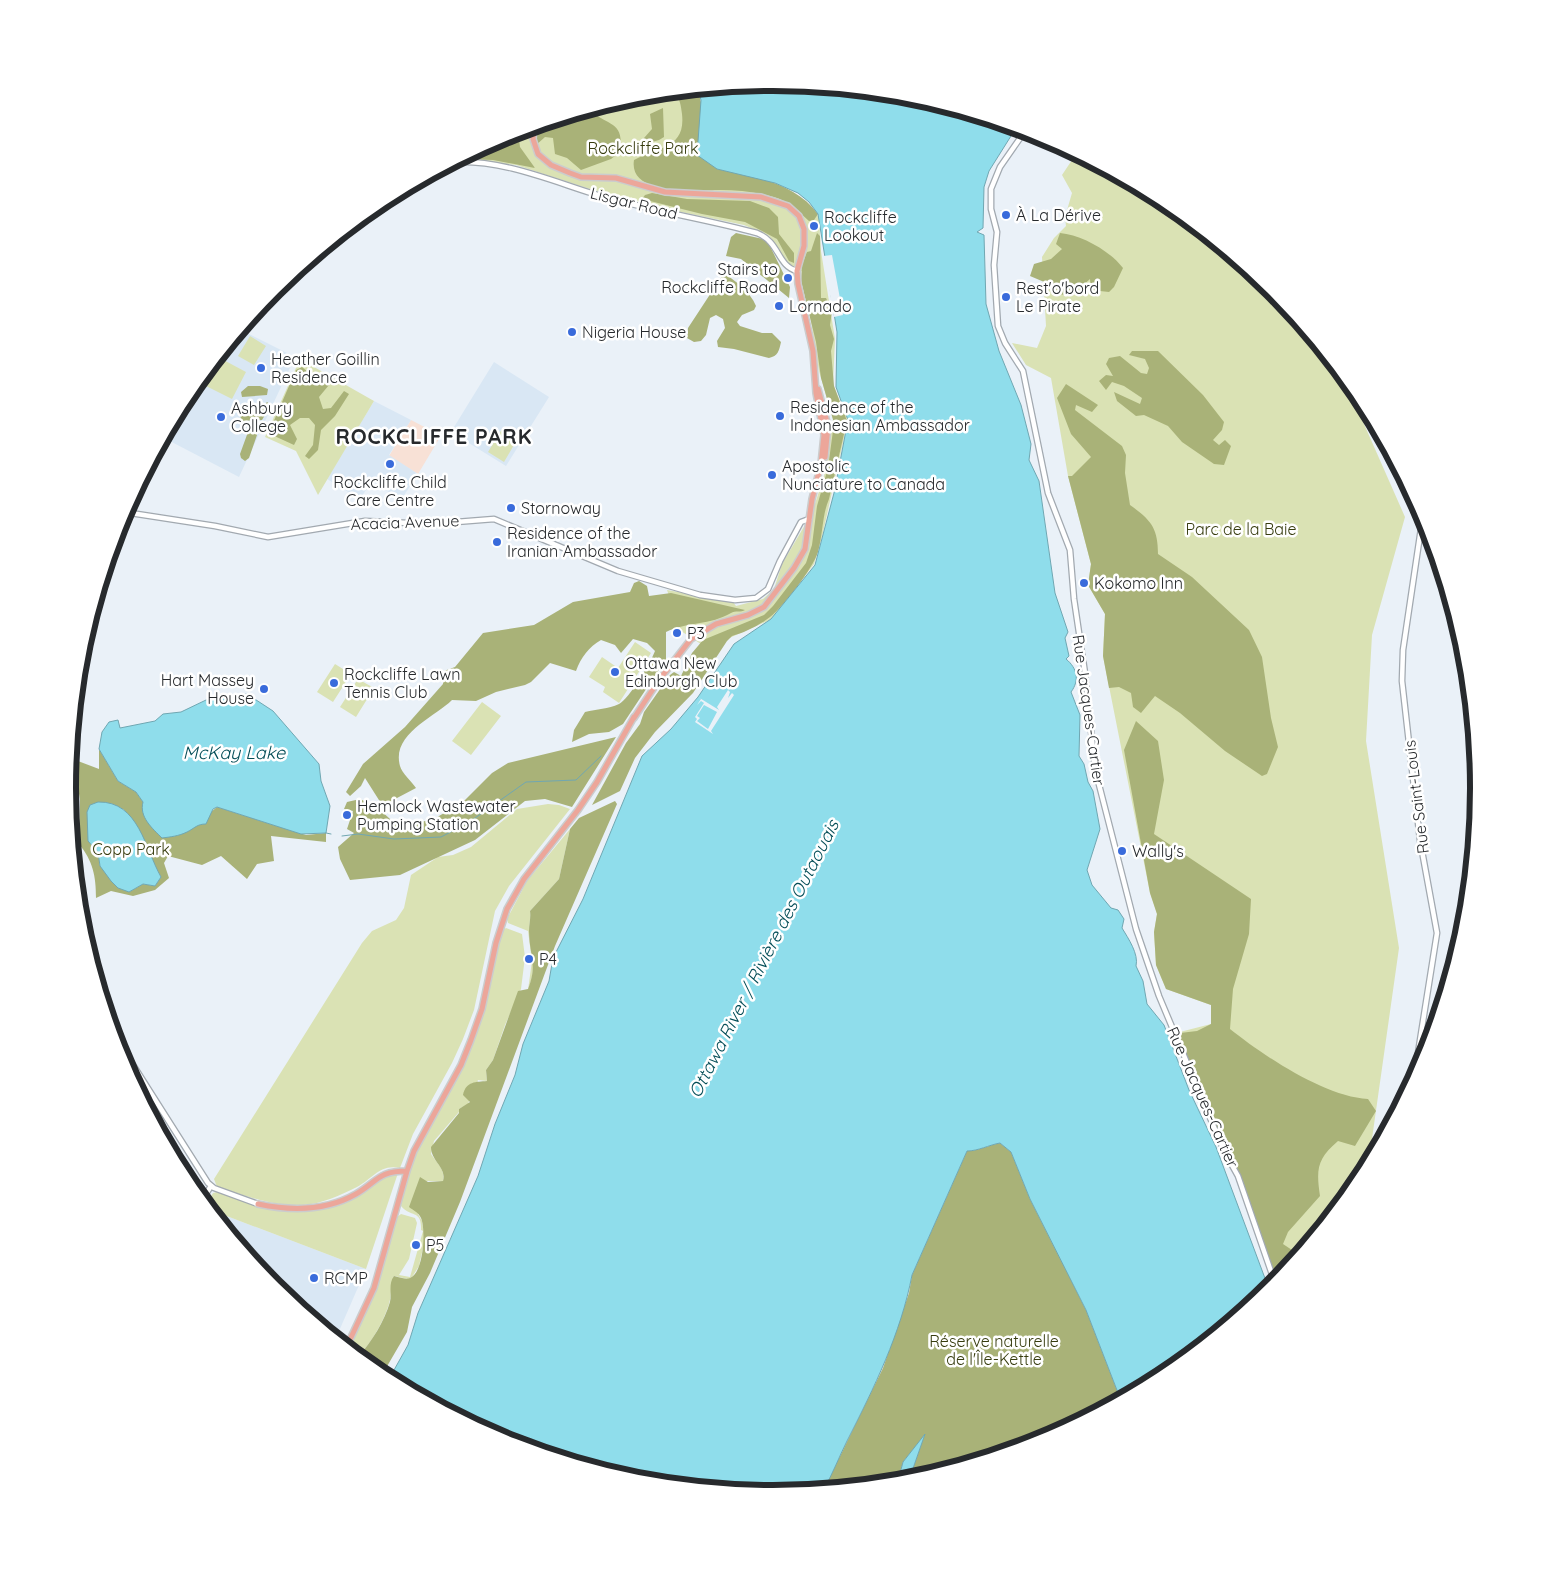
<svg xmlns="http://www.w3.org/2000/svg" width="1546" height="1576" viewBox="0 0 1546 1576" font-family="Quicksand,sans-serif">
	<rect width="100%" height="100%" fill="#eaf1f8"/>
	<path fill="#f8e1d6" d="M411,420L438,434L439,439L418,474L389,456Z"/>
	<path fill="#d9e7f4" d="M241,330L295,357L239,477L164,438L187,396Z
		M494,362L549,397L506,466L451,432Z
		M374,401L411,420L389,455L418,474L401,500L372,481L360,499L327,479Z
		M211,1210L366,1269L336,1338L274,1287Z"/>
	<path fill="#dae2b4" d="M697,90L699,132L695,150L717,174L817,214L819,218L821,251L835,339L833,385L848,420L822,537L814,564L772,619L707,648L681,631L667,590L733,602L736,606L763,599L774,589L782,564L812,513L824,476L833,419L819,371L803,272L788,264L769,236L744,225L667,209L590,189L516,165L458,160L503,136L636,96Z
		M1076,154L1165,202L1272,289L1323,351L1321,353L1349,390L1405,517L1372,635L1366,741L1399,948L1370,1153L1373,1155L1359,1180L1279,1278L1242,1174L1207,1105L1176,1033L1211,1024V1005L1166,989L1156,965L1154,932L1157,914L1150,893L1103,656L1105,614L1088,585L1091,564L1068,476L1051,378L1026,365L1012,343L1037,348L1046,326L1042,257L1054,238L1066,226L1065,217L1072,193L1062,175Z
		M250,336L266,346L254,365L238,356Z
		M218,357L246,372L232,399L198,382Z
		M300,359L374,401L318,495L296,451L265,437Z
		M502,429L518,438L504,462L488,452Z
		M635,642L651,653L619,703L603,692L605,687L589,677L602,657L618,668Z
		M335,664L351,674L333,702L317,692Z
		M358,679L374,688L356,717L340,707Z
		M482,702L501,716L471,755L452,741Z
		M548,804L559,805L570,809L509,886L495,911L474,1010L463,1039L452,1063L413,1134L400,1168C379,1164 374,1178 357,1187C341,1195 321,1204 303,1205C274,1207 244,1195 217,1187L214,1179L362,943L372,931L396,920L404,908L411,875L438,857L453,855L471,847L517,809Z
		M570,829L559,879L530,911C531,918 529,924 529,931C530,954 538,965 528,990L532,961L528,931L508,923L507,919L527,881Z
		M506,928L522,934L525,957L521,989L505,1025L493,1060L486,1070L487,1081L478,1080L468,1104L459,1109V1112L434,1141L431,1154C436,1162 446,1170 443,1181H424L418,1214L422,1221L425,1239L419,1266L412,1277L408,1279L394,1276C390,1285 392,1294 389,1304C383,1323 372,1341 359,1356L349,1348L377,1289L397,1217L401,1214L415,1218L417,1223L409,1259L399,1275L410,1277L423,1231L421,1230C422,1209 411,1218 401,1206C406,1145 453,1095 474,1040C488,1004 489,965 503,930Z
		M398,1173L366,1269L211,1210L206,1204L213,1193L217,1192C265,1209 306,1223 355,1197C372,1188 378,1177 398,1173Z"/>
	<path fill="#a9b278" fill-rule="evenodd" d="M698,90L717,169C753,176 795,183 818,214L814,220L809,221C798,211 788,201 774,197C757,192 738,190 720,190C698,190 628,197 634,160C657,147 686,149 682,114C681,106 680,99 675,92Z
		M663,108L664,137L659,140L641,145L644,138L652,129L650,114Z
		M591,110C606,127 625,119 620,152L611,159L581,170L567,158L555,154L553,138L545,137L535,146L539,125Z
		M518,132L520,147L535,168L493,160L460,159L503,136Z
		M652,193L687,199L750,201L769,208L778,217L779,234L794,253V263L789,261L777,239L745,222L702,214L642,199L645,195Z
		M736,233L763,239L770,246L790,287L789,298L741,259L726,256L731,237Z
		M817,233L820,236L821,298H826L832,311L830,325L834,339L831,351L834,386L847,421L829,499C822,515 823,534 818,552C813,568 784,606 770,617C760,625 744,633 732,636L727,641L693,693L655,732L635,758L620,791L592,805L626,743L640,724L644,712L670,675L674,672L681,676L692,653L703,640L764,615L773,606L806,563L812,545L817,506L828,468L834,423L821,378L816,342L801,281L802,265L807,252L811,251Z
		M1060,233C1082,235 1110,251 1123,268L1114,287L1109,292L1091,290L1090,279L1071,296L1058,294L1056,287L1030,276L1034,264L1051,259L1062,249L1056,244Z
		M724,273C735,281 750,291 756,306L754,310L742,315L737,322L740,326L762,333H772L781,342C779,351 778,356 769,358L734,349L718,347L717,341L725,328L723,319L716,315L710,318L706,335L701,341L694,342L687,338L688,328Z
		M1132,351H1158L1203,395L1224,422L1222,430L1213,440L1219,445L1225,440L1231,446L1224,465L1214,464L1182,442L1168,426L1144,415L1136,416L1117,401L1114,392L1140,404L1142,398L1124,386L1112,382L1106,390L1099,381L1106,375L1113,376L1106,364L1109,358L1120,356L1141,373L1147,374L1149,368L1145,359L1129,355Z
		M302,367L309,373L329,380V385L319,397L323,409L331,408L344,391L349,394L335,416L321,430L318,450L309,459L305,456L313,445L315,425L309,418H300L290,425L297,439L294,445L270,434L269,432L296,370Z
		M1066,384L1098,405L1092,412L1076,405L1075,410L1122,446L1126,455L1125,473L1130,505C1151,520 1158,528 1158,554L1192,577L1249,630L1262,657L1271,718L1278,747L1267,774L1262,776L1225,751L1180,713L1155,696L1141,713L1133,707L1131,693L1119,687L1109,688L1103,656L1105,614L1088,585L1091,564L1068,476H1072L1091,457L1071,434L1057,398Z
		M248,386H260L268,389L267,395L242,397L241,392Z
		M267,402L271,405L262,420L241,421L240,411L242,407L260,410Z
		M255,431L257,435L249,458L245,461L241,458L240,454L248,432Z
		M639,581L647,586L649,596L671,593L745,610C741,613 735,610 731,613C711,625 686,622 666,632V659L623,724L609,732L589,734L572,742L574,730L585,712C597,709 608,709 619,704C629,699 651,662 655,651L647,643L633,639L621,653L615,645L601,640C589,647 581,657 576,671L550,663L531,682L525,685L496,692L476,701L452,700C435,717 391,734 400,766C402,773 411,781 416,788L397,798L392,806L387,809L384,808L365,778L361,786L350,796L346,792L363,764L405,727L443,684L444,671L455,667L483,633L534,625L573,602L630,592L634,583Z
		M1136,721L1158,741L1164,780L1154,834L1251,899L1249,934L1233,989L1230,1029C1264,1056 1325,1097 1368,1099L1376,1111L1355,1146L1338,1141C1317,1159 1316,1169 1320,1196L1288,1232L1283,1244L1298,1254L1277,1281L1240,1176L1226,1148L1179,1037L1180,1033L1197,1031L1211,1024V1005L1166,989L1156,965L1154,932L1157,914L1150,893L1124,750Z
		M616,737L572,807L545,799L525,801L475,840L400,875L350,880L340,859L338,847L354,833L347,829L353,811L344,809L347,802L360,799L377,807L390,819L416,823L434,819L464,801L492,773L508,763Z
		M99,749L118,781L136,792L143,802L187,832L217,807L306,835L326,833V842L271,836L274,861L257,864L247,879L221,856L202,865L168,856L164,863L169,878L155,890L133,896L111,891L96,898C96,876 93,861 79,844L80,799L77,783L69,777L70,758L99,769ZM123,809C144,830 147,853 161,877L155,886L143,884L129,892L100,866L98,852L88,841L89,835Z
		M615,801L617,804L555,946L460,1202L430,1273L412,1307L407,1332L382,1375L359,1356C372,1341 384,1322 390,1302C392,1293 388,1284 394,1276C398,1277 406,1280 410,1278C424,1273 426,1229 421,1218C419,1213 413,1210 409,1207L420,1177L428,1182L443,1181C447,1168 431,1161 431,1147L459,1113V1109L470,1102L463,1095C466,1081 476,1082 487,1081L486,1070L493,1060L518,991L528,989C538,965 529,954 529,931C529,924 531,918 530,911L559,879L570,829L579,818Z
		M1000,1143L1011,1152L1030,1199L1086,1310L1120,1398L1043,1440L962,1464L957,1462L956,1466L909,1480L924,1436L903,1462L898,1481L824,1489L883,1368L909,1293L912,1275L967,1151C978,1151 989,1145 1000,1143Z"/>
	<path fill="#8fddeb" stroke="#70a7b2" d="M773,83L911,96L1016,128L989,171L984,187L983,228L977,232L984,235L986,304L999,351L1021,405L1031,444L1029,460L1039,481L1055,593L1068,632L1065,638L1069,656L1066,659C1077,668 1080,680 1071,692L1080,715L1079,756L1084,764L1088,782L1093,791L1100,829L1087,870L1092,885L1111,908L1118,910L1124,919L1122,928C1128,938 1139,954 1136,966L1143,981L1147,1004L1164,1025L1189,1090L1216,1147L1269,1289L1165,1375L1120,1398L1086,1310L1030,1199L1011,1152L1000,1143C989,1145 978,1151 967,1151L912,1275C901,1333 874,1388 847,1441C839,1457 833,1473 824,1489L773,1493L635,1480L503,1440L389,1379L408,1345L418,1313L478,1176L495,1124L515,1075L523,1044L549,981L553,958L583,899L642,756L671,729L698,697L734,644L771,619L815,565L834,493L848,420L836,387L837,332L818,214L809,202L798,193L775,183L717,169L697,155L701,100L698,90Z
		M247,694L273,711L319,764L321,781L330,806L326,833L301,834L217,807L213,809L206,824C197,824 195,828 187,832C179,836 170,837 162,838C152,828 139,817 143,802L136,792L118,781L99,749L102,732L109,722L118,720L120,728L155,721L163,714L181,712L206,700Z
		M98,802C139,801 145,849 161,877L155,886L143,884L129,892L118,888L111,881L100,866L98,852L88,841L87,812L90,805Z
		M925,1434L909,1480L898,1481L903,1462Z"/>
	<path fill="#eaf1f8" fill-rule="evenodd" d="M832,255L843,315L834,317L823,256Z
		M728,690L730,692L728,698L732,693L734,695L711,731L713,734L695,722L697,719L695,717L704,703L701,701L697,705L701,699L698,697L719,710L717,707ZM704,705L717,712L708,729L697,721L700,718L697,716Z"/>
	<g fill="none" stroke-linecap="round" stroke-linejoin="round">
		<path stroke="#70a7b2" stroke-width="1" d="M326,833L331,834
			M342,836L358,834L394,839L441,837L468,823L526,782L576,780L601,756"/>
		<g stroke="#a2a9b0" stroke-width="7">
			<path id="tertiary" d="M1025,131L1000,167L991,189V209L997,232L994,265L998,326L1005,343L1023,371L1048,493L1070,550L1074,599L1085,673L1095,769L1136,929L1159,996L1224,1151L1238,1176L1275,1283
				M454,162C502,160 547,179 591,193C645,210 702,218 757,233C780,242 777,266 797,271
				M124,512L215,526L268,537L365,521L431,524L494,519L618,571L700,595L735,600L756,598L768,589L780,561L801,522L809,519
				M114,1035L208,1183L214,1188L258,1204
				M1414,1078L1437,933L1420,840L1402,681L1403,650L1423,515
				M202,1200L211,1186"/>
		</g>
		<g stroke="#cbcccd" stroke-width="8">
			<path id="primary" d="M534,127L533,139L538,154L551,165L570,173L581,177L616,178L665,192L761,197L788,206L799,216L804,229V246L797,271L798,284L813,351L816,393L824,435L821,464L812,499L805,549L794,568L764,607L748,615L716,624L691,639L659,680L634,718
				M818,389L828,426L825,457
				M258,1204C291,1211 326,1211 356,1194C378,1181 378,1171 407,1171
				M347,1346L374,1288L407,1171L414,1151L461,1065L471,1040L482,1009L496,943L507,909L524,879L578,810L597,782L634,717"/>
		</g>
		<use href="#tertiary" stroke="#fff" stroke-width="4.5"/>
		<use href="#primary" stroke="#eca69a" stroke-width="5"/>
	</g>
	<g fill="#396bdb" stroke="#fff" stroke-width="2">
		<circle cx="1006" cy="215" r="5"/>
		<circle cx="814" cy="226" r="5"/>
		<circle cx="788" cy="278" r="5"/>
		<circle cx="1006" cy="297" r="5"/>
		<circle cx="779" cy="306" r="5"/>
		<circle cx="572" cy="332" r="5"/>
		<circle cx="261" cy="368" r="5"/>
		<circle cx="780" cy="416" r="5"/>
		<circle cx="221" cy="417" r="5"/>
		<circle cx="390" cy="464" r="5"/>
		<circle cx="772" cy="475" r="5"/>
		<circle cx="511" cy="508" r="5"/>
		<circle cx="497" cy="542" r="5"/>
		<circle cx="1084" cy="583" r="5"/>
		<circle cx="677" cy="633" r="5"/>
		<circle cx="615" cy="672" r="5"/>
		<circle cx="334" cy="683" r="5"/>
		<circle cx="264" cy="689" r="5"/>
		<circle cx="347" cy="815" r="5"/>
		<circle cx="1122" cy="851" r="5"/>
		<circle cx="529" cy="959" r="5"/>
		<circle cx="416" cy="1245" r="5"/>
		<circle cx="314" cy="1278" r="5"/>
	</g>
	<g text-anchor="middle" stroke-width="5" stroke-linejoin="round" paint-order="stroke">
		<g font-size="16" fill="#373c0f" stroke="#fff">
			<text x="643" y="154">Rockcliffe Park</text>
			<text x="1241" y="535">Parc de la Baie</text>
			<text x="131" y="855">Copp Park</text>
			<text x="994" y="1347">Réserve naturelle<tspan x="994" dy="18">de l'Île-Kettle</tspan></text>
		</g>
		<g font-size="16" fill="#272a2d" stroke="#fff">
			<text transform="translate(634 203) rotate(14)" y="6">Lisgar Road</text>
			<text transform="translate(405 522) rotate(-2)" y="6">Acacia Avenue</text>
			<text transform="translate(1089 710) rotate(82)" y="6">Rue Jacques-Cartier</text>
			<text transform="translate(1416 797) rotate(-97)" y="6">Rue Saint-Louis</text>
			<text transform="translate(1203 1097) rotate(66)" y="6">Rue Jacques-Cartier</text>
		</g>
		<g font-size="16" fill="#272a2d" stroke="#fff" text-anchor="start">
			<text x="1016" y="221">À La Dérive</text>
			<text x="824" y="223">Rockcliffe<tspan x="824" dy="18">Lookout</tspan></text>
			<text x="778" y="275" text-anchor="end">Stairs to<tspan x="778" dy="18">Rockcliffe Road</tspan></text>
			<text x="1016" y="294">Rest'o'bord<tspan x="1016" dy="18">Le Pirate</tspan></text>
			<text x="789" y="312">Lornado</text>
			<text x="582" y="338">Nigeria House</text>
			<text x="271" y="365">Heather Goillin<tspan x="271" dy="18">Residence</tspan></text>
			<text x="790" y="413">Residence of the<tspan x="790" dy="18">Indonesian Ambassador</tspan></text>
			<text x="231" y="414">Ashbury<tspan x="231" dy="18">College</tspan></text>
			<text x="782" y="472">Apostolic<tspan x="782" dy="18">Nunciature to Canada</tspan></text>
			<text x="390" y="488" text-anchor="middle">Rockcliffe Child<tspan x="390" dy="18">Care Centre</tspan></text>
			<text x="521" y="514">Stornoway</text>
			<text x="507" y="539">Residence of the<tspan x="507" dy="18">Iranian Ambassador</tspan></text>
			<text x="1094" y="589">Kokomo Inn</text>
			<text x="687" y="639">P3</text>
			<text x="625" y="669">Ottawa New<tspan x="625" dy="18">Edinburgh Club</tspan></text>
			<text x="344" y="680">Rockcliffe Lawn<tspan x="344" dy="18">Tennis Club</tspan></text>
			<text x="254" y="686" text-anchor="end">Hart Massey<tspan x="254" dy="18">House</tspan></text>
			<text x="357" y="812">Hemlock Wastewater<tspan x="357" dy="18">Pumping Station</tspan></text>
			<text x="1132" y="857">Wally's</text>
			<text x="539" y="965">P4</text>
			<text x="426" y="1251">P5</text>
			<text x="324" y="1284">RCMP</text>
		</g>
		<g font-size="18" font-style="italic" fill="#034d57" stroke="#fff">
			<text x="234" y="759">McKay Lake</text>
			<text transform="translate(764 959) rotate(-63)" y="6">Ottawa River / Rivière des Outaouais</text>
		</g>
		<g font-size="21" font-weight="bold" letter-spacing="1" fill="#272a2d" stroke="#fff">
			<text x="434" y="444">ROCKCLIFFE PARK</text>
		</g>
	</g>
	<path d="M0 0H1546V1576H0ZM76 788a697 697 0 1 1 1394 0a697 697 0 1 1-1394 0Z" fill="#fff" fill-rule="evenodd"/>
	<path fill="none" stroke="#272a2d" stroke-width="6" d="M76 788a697 697 0 1 1 1394 0a697 697 0 1 1-1394 0Z"/>
</svg>
